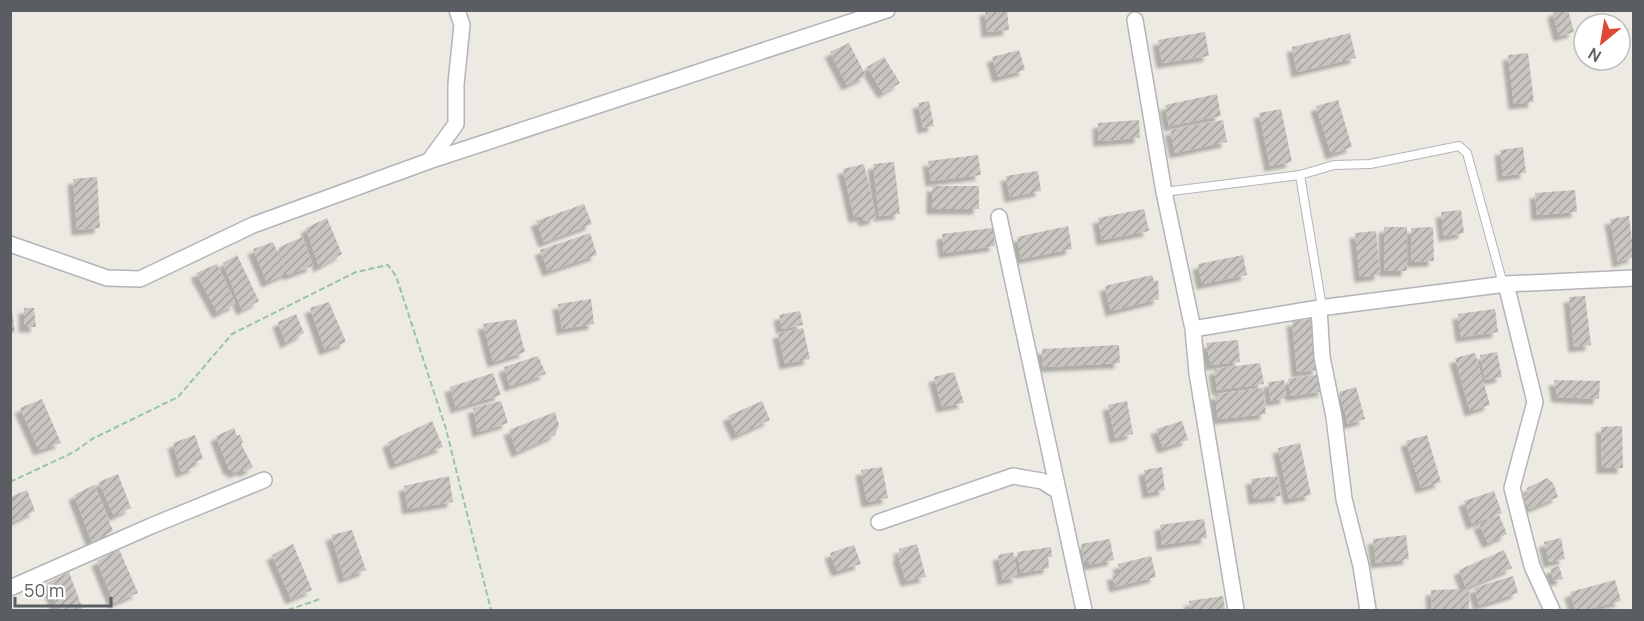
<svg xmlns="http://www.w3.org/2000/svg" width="1644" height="621" viewBox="0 0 1644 621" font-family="Manrope,sans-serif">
	<defs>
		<pattern id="building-hatch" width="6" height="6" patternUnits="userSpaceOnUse" patternTransform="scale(1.5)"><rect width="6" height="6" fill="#c8c4bf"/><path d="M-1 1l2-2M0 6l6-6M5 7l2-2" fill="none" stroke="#a5a29f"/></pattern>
		<filter id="shadow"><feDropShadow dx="-5.5" dy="5.5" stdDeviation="1.5" flood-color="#0004"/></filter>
	</defs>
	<rect width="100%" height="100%" fill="#eceae2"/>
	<path fill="url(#building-hatch)" filter="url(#shadow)" d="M985,10H1007L1009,30L987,32Z
		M1555,10H1568L1574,32L1559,36L1553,14Z
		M1205,32L1209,56L1162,63L1158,40Z
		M1350,33L1356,58L1297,72L1292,47Z
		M849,43L866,76L847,85L830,52Z
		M1019,50L1025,70L998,77L992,57Z
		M1528,53L1534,102L1514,104L1508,55Z
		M884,57L900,83L883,93L867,67Z
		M1217,94L1221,116L1169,126L1165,105Z
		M1338,100L1352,147L1331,154L1316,106Z
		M929,101L934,126L923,128L918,103Z
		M1281,109L1292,162L1270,166L1259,113Z
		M1139,120L1140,138L1099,141L1098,123Z
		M1223,120L1227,142L1175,153L1170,130Z
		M1523,147L1526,173L1503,176L1500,150Z
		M978,155L981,175L931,181L928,161Z
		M894,162L900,214L879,216L873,164Z
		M864,164L876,218L864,221L863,216L854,217L843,169Z
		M1038,171L1041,191L1010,197L1006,176Z
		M97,177L100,228L77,230L73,179Z
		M932,186H979V209H932Z
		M1575,190L1577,212L1537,215L1535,193Z
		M584,204L592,224L544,242L536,221Z
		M1144,209L1149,231L1102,240L1098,218Z
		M1461,210L1464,233L1444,236L1441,212Z
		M1629,216L1634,257L1618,262L1610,219Z
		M327,218L342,254L319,267L306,228Z
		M1068,226L1072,249L1021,259L1017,237Z
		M1384,227H1407V271H1384Z
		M1433,227L1434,261L1412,262L1411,228Z
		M993,228L995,246L944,253L942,234Z
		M1376,231L1380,275L1360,277L1355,233Z
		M590,233L597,255L548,271L540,250Z
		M302,237L313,266L288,275L278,248Z
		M273,242L287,273L267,282L253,249Z
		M237,255L259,301L242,310L223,263Z
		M1243,255L1247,275L1202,284L1198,264Z
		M217,264L236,304L218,313L196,273Z
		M1152,275L1154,281L1158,280L1159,299L1111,311L1105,286Z
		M1585,296L1591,345L1574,347L1569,297Z
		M591,299L594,324L562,329L558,304Z
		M329,302L346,342L325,350L310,308Z
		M24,308H34L36,327H24Z
		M1495,309L1498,332L1461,337L1458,314Z
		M10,311H12L15,333L10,332Z
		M800,311L803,325L782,329L779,315Z
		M296,314L304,333L286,343L278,322Z
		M516,319L525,352L493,362L483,324Z
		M1313,319L1318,370L1297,372L1292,321Z
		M803,328L810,359L785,364L778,333Z
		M1238,340L1240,362L1211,365L1206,343Z
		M1119,345L1120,363L1043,367L1042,349Z
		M1497,352L1502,377L1485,380L1480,355Z
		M1475,353L1490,405L1470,411L1455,358Z
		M538,356L546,374L510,386L504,367Z
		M1260,363L1264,384L1217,390L1214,369Z
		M954,372L964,403L942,407L934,377Z
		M493,373L501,395L456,408L450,387Z
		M1321,374L1324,391L1291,396L1288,379Z
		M1284,380L1286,398L1271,401L1268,382Z
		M1554,380L1600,381L1599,399L1557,397Z
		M1356,387L1365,419L1348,424L1339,392Z
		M1263,388L1266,414L1218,419L1215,394Z
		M42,399L61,443L39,450L20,408Z
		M501,401L508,423L478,432L473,408Z
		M762,401L770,420L737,435L728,416Z
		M1127,401L1133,434L1115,438L1108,405Z
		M555,412L559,425L555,435L517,452L509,430Z
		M432,421L443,447L395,464L388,442Z
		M1182,421L1188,440L1163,448L1156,429Z
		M1622,426L1623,468H1602L1601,427Z
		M234,428L237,436L240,435L243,442L241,444L253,467L244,472L243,469L234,473L232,469L229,470L216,436Z
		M195,435L203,459L194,462L195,467L181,472L173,443Z
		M1427,435L1441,482L1421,488L1406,441Z
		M1300,443L1311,495L1289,499L1278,448Z
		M882,467L888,498L867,502L861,470Z
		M1162,467L1165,490L1148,493L1144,470Z
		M118,474L131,508L114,516L99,482Z
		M449,476L453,502L408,509L404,486Z
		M1278,476L1281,496L1254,499L1251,479Z
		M1547,478L1553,483L1558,497L1529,509L1523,497L1528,494L1527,488Z
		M94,485L113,531L92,542L74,495Z
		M27,490L35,511L10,523V497Z
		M1494,491L1502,513L1472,524L1464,501Z
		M1499,515L1507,534L1488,543L1479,524Z
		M1204,519L1207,538L1162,545L1160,525Z
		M352,530L366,570L344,578L331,535Z
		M1406,535L1409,559L1376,563L1373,539Z
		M1561,538L1565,559L1549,562L1544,542Z
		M1110,539L1114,560L1089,565V561L1084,562L1081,544Z
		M293,544L312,590L291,599L272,555Z
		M917,544L926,577L906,581L898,556L900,555L899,549Z
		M854,545L861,564L837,571L830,553Z
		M1051,547L1052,557H1048L1049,568L1021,573L1017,552Z
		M119,549L138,593L114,603L97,561Z
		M1504,550L1512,568L1466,588L1459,570Z
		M1013,552L1018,577L1003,580L998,555Z
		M1151,556L1156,577L1115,587L1112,575L1121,573L1118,564Z
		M1559,566L1563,579L1554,581L1550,569Z
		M69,572L83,610H58L47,583Z
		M1513,576L1518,593L1479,605L1474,588Z
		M1615,580L1621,601L1585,610H1575L1570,592Z
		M1469,589V610H1432L1431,590Z
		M1223,596L1225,609L1222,610H1191L1189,601Z"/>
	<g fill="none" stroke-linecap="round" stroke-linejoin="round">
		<g stroke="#b2b4b8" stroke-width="10">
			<path id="service" d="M1300,175L1322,307
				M1164,192L1300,175L1334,165L1370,164L1459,146L1467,153L1503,284"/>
		</g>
		<g stroke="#b2b4b8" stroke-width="18">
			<path id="minor" d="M1135,20L1164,192L1193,329L1197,373L1236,610
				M429,161L887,10
				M999,217L1084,610
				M10,244L107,278L140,279L253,225L429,161L456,124V84L462,25L457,10
				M1506,284L1535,402L1512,488L1532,566L1552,610
				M1319,308L1506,284L1634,278
				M1193,329L1319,308L1322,357L1334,417L1344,499L1361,566L1368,610
				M879,522L1013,476L1042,481L1058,491
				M10,588L151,526L264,480"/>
		</g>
		<path stroke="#99c3a7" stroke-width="2" stroke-dasharray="6 3" stroke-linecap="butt" d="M10,482L74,452L92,439L178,397L232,334L356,272L388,265L396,276L446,429L491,610
			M288,610L320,599"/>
		<use href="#service" stroke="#fff" stroke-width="8"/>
		<use href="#minor" stroke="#fff" stroke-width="15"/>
	</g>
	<rect width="1644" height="621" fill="none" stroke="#5a5d62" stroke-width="24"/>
	<g transform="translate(1602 42) rotate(210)"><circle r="28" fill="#ffffff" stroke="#bdbec0" stroke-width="1.5"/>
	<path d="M0-4.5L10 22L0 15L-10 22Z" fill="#df4a35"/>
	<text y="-9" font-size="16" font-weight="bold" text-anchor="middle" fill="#5a5d62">N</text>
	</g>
	<path d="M15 597v9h96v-9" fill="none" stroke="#5a5d62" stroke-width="3"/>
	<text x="24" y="597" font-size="18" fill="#5a5d62" stroke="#ffffff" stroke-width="4.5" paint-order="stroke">50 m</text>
</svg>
